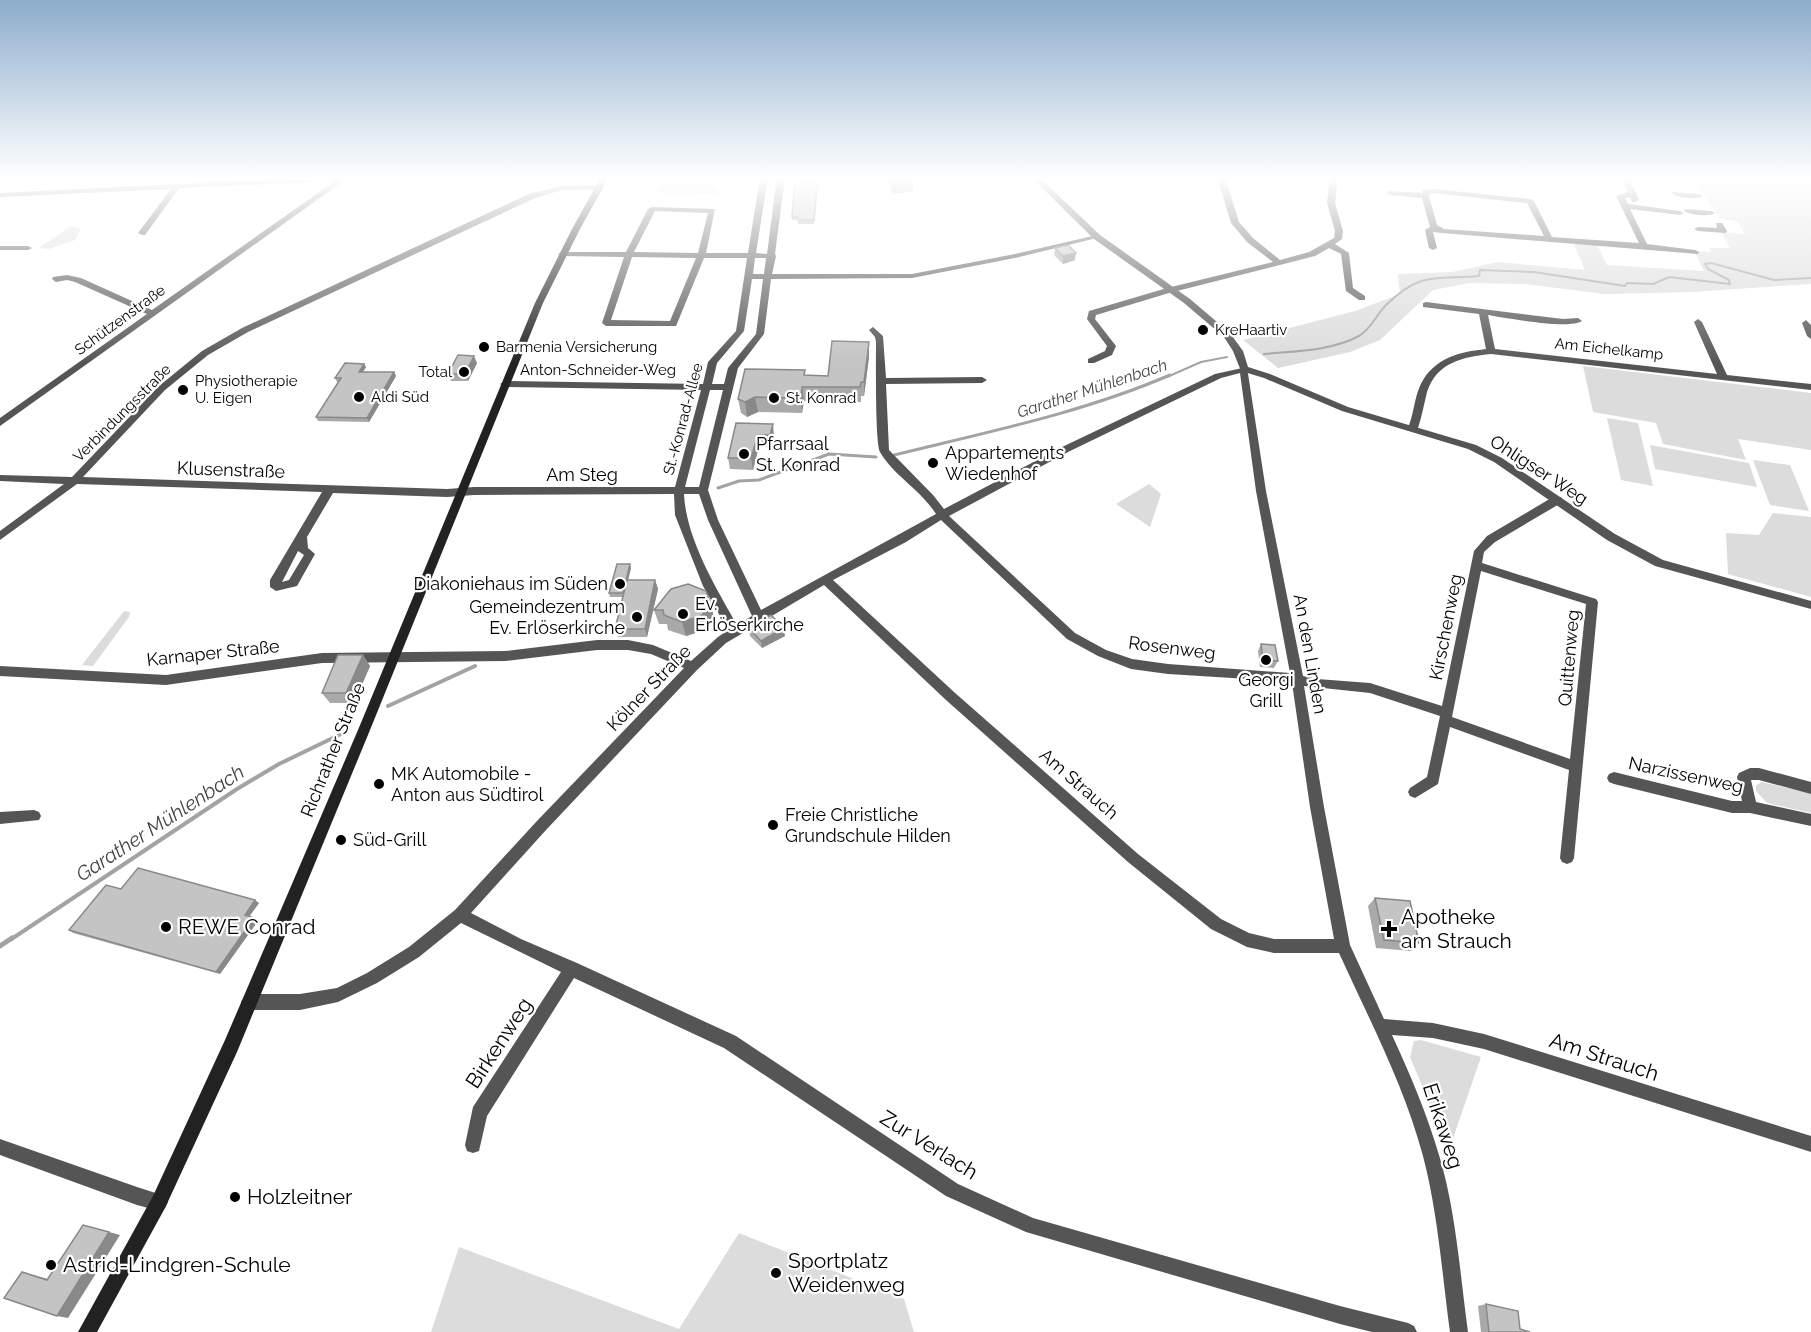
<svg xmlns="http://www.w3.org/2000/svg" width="1811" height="1332" viewBox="0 0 1811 1332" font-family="Raleway,sans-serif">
	<rect width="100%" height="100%" fill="#fff"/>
	<path fill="#dcdcdc" d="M665,177H715L713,184L718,190L717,194L657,193Z
		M1692,177H1811V284L1692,292L1604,294L1525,284L1469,283L1433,290L1380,340L1350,352L1278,368L1243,340L1355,311L1400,294L1398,274L1452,272L1498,262L1585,270L1573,242L1597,245L1607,265L1704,271L1694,251L1711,252L1709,248H1730L1721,232L1745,234L1738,222L1719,218Z
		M71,226L81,229L75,240L49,249L39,248Z
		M1583,366L1811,393V450L1738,439L1746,460L1663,444L1656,423L1593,412Z
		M1607,418L1638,423L1653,486L1621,480Z
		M1650,445L1749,463L1757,487L1655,469Z
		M1753,460L1790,465L1809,511L1770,505Z
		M1149,484L1161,494L1150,527L1116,504Z
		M1773,513L1811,517V597L1728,574L1726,533L1759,535Z
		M124,611L130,612L129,617L93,666L82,665Z
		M1761,782L1811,793V813L1767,803L1756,791V786Z
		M1421,1040L1481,1057L1449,1150L1410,1057L1414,1041Z
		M739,1233L904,1299L914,1332H431L459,1247L679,1329Z"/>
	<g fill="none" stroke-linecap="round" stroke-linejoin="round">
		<path stroke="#a3a3a3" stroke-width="2" d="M1264,354C1295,351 1331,351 1359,336C1372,328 1376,315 1386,305C1422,270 1436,280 1479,276L1480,270L1534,272L1625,286L1627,283L1653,284L1669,277L1730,284L1729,280L1708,269L1705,264L1711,263L1774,280L1811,278
			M1167,377L1201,362L1227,357"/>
		<path stroke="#a3a3a3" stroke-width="3" d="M894,455C987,432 1082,413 1170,375
			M718,488L739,481L759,480L829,454L876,457"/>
		<path stroke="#a3a3a3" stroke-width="4" d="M388,706L475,666
			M10,940L237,789L279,764L341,734"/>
		<path stroke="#a3a3a3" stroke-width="5" d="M0,946L12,938"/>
		<path fill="#555" fill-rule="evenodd" d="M317,177H369L365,179L345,180L0,426V418L147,314L75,282L67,280L56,282L52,279L53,277L67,275L81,278L152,310L335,181L179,188L145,235H142L138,233L171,189L0,197V193Z
			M760,177H768L756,253L767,254L777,177H785L775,254L776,256L772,274H912L1015,254L1097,235L1101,237L1015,258L912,278L771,279L764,334L738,368L708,490L718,520L761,610L936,514C921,490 893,475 880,452C875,443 876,359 876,342L875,337L869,330L873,327L883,336L886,378L982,377L987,380L982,383L886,384L889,450L933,495L944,509L1060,448L1215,374L1247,367L1266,491L1303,676L1317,679L1370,683L1442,706L1474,551L1487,536L1553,497H1561L1562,500L1561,503L1495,542L1484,552L1482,563L1596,599L1598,602L1574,858L1572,862L1567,864L1562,862L1560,858L1569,770L1450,727L1438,784L1415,798L1410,796L1408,792L1410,788L1427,777L1440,716L1370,693L1304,686L1324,807L1350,945L1384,1019L1433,1023L1484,1034L1811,1136V1152L1484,1049L1433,1038L1392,1035C1410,1074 1427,1114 1439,1155C1456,1211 1460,1274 1468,1332H1450C1442,1274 1438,1213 1423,1156C1404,1085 1369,1019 1339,953H1274L1247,947L1211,929L1128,862L946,700L824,585L726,643L697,670L546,830L471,913L521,939L577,963L736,1036L958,1184L1033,1218L1340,1306L1408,1323L1414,1326L1417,1332H1372L1340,1324L1026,1232L946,1196L724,1048L574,978L487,1116L479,1151L473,1153L467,1151L465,1145L473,1107L561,972L461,923L419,957L377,983L338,1002L300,1010H249L244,1007L241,1002L244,997L249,994H300L337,988L367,973L409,947L455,910L536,822L684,668L651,654L628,650H597L505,661L322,663L166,685L0,676V666L166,675L322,653L505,651L597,640H628L653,645L691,661L718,637L728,630L703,586L675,515L674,494L474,495L447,497L333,493L307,537L308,548L315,554L297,586L276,591L270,587V580L322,492L77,484L0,540V531L64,484L0,481V475L72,477L159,386L202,351L242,328L529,194L562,186L600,185H603V189L562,190L535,198L248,332L208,355L165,390L83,477L447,489L474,487H675L701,390L505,387L500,384L505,381L703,384L708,362L736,331L747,258H704L676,326H606L602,323L624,257L562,256L558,254L562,252H626L648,209L652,207L715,209L706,253H748ZM655,211L708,213L698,253L634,252ZM632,257L696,258L670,321L611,320ZM755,258H766L764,274H753ZM752,279H763L756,334L728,368L724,384H712L717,363L744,331ZM1240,373L1256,491L1290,673L1168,664L1132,659L1106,650L1075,633L949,516L1068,452L1221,378ZM710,390H723L699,487H685ZM684,494H699L708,520L752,616L737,625C715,586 686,538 684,494ZM941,520L1067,639L1098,656L1131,669L1168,674L1281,681L1292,683L1310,807L1334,939H1274L1249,933L1221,919L1138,854L954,692L833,580L906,542ZM298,551L304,555L289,580L282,582ZM1481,571L1586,604L1570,759L1452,717Z
			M1217,177H1225L1239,222L1253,238L1280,260L1309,252L1334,238L1335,231L1327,203L1330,177H1338L1335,203L1343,231L1342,239L1335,244L1349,253L1353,288L1365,296V300H1359L1346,291L1341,254L1329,248L1315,256L1169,293L1096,315L1095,319L1116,346L1112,355L1094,363H1088V359L1105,351L1107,346L1087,319L1089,311L1167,288L1273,262L1247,242L1231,223Z
			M1621,177H1629L1639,200L1635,202H1632L1630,197L1625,198L1628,204L1680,211L1684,213L1680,215L1630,209L1647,244L1695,250L1699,252L1698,254L1442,233L1433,232L1437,248L1433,250L1429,248L1425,230L1430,227L1422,198L1390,195L1386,193L1390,191L1422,193L1423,190L1433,189L1530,199L1534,201L1552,237L1639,243L1616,196L1628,192ZM1433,193L1527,203L1544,236L1444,229L1437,225L1429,196V194Z
			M1673,192L1699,194L1703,196C1696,200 1679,198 1672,194Z
			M1685,209L1711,211L1715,213C1708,217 1691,215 1684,211Z
			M1716,223H1722L1727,231L1726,233L1698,231L1694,229L1698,227L1717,228Z
			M0,246H28L32,248L28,250H0Z
			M1426,302L1563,319L1578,318L1582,321C1569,330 1507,318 1488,315L1495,349L1717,374L1694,322L1698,319L1702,322L1727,375L1811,384V390L1491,354C1463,357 1437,362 1427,392C1424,404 1422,416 1418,428L1413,431L1408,428C1413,416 1414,403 1418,391C1429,360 1456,352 1486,349L1479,314L1423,307V303Z
			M1806,320L1811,325V339L1807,336L1802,323Z
			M1750,768H1759L1811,782V794L1759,780H1751L1756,802L1811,814V826L1750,813H1732L1614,784L1609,782L1607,778L1609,774L1614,772L1732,801H1742L1737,777L1739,773Z
			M34,810L39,812L41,816L39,820L0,824V812Z
			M0,1139L137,1187L165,1196L168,1202L165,1208L159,1211L137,1205L0,1155Z"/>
		<path fill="#555" fill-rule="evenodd" d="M1031,177H1039L1100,235L1190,299L1230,333L1243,351L1248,367L1270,374L1348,407L1476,445L1502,458L1615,534L1663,560L1811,601V609L1655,566L1607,540L1494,462L1468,449L1342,411L1264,378L1241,371L1233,351L1224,337L1184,303L1094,239Z"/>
		<path fill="#222" fill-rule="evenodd" d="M601,177H609L580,229L543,303L370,730L237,1052L165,1208L97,1332H78L153,1196L225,1040L358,730L535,303L572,229Z"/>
	</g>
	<path fill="#a9a9a9" d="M887,177H912L913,191L892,194Z
		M936,177H984V178L962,182L958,177L939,181Z
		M818,182L814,224H798V220H792V217Z
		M1055,248L1075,260L1063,264L1054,255Z
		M869,342V357L864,396H861V402L804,401L802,413L758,412L747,417L741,413L738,399L805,375L828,376Z
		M477,363L468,381H451L448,374Z
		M364,364L366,367L363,372H394L396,376L369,422L318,421L316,417L339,382H337L335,378Z
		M736,423L774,436L772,447L759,446L753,470L730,469L728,458Z
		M631,568L628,580H655L658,589L647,637H618L615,629L623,597H610L609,593Z
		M671,589L714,618L705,630L686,636L668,630L667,624H659L654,610Z
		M749,628L785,636L762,648L750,636Z
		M1261,644L1278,661L1274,668L1260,667L1258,651Z
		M363,655L370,666L354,703H330L322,693Z
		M121,889L259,903L249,917L258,921L220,974L73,933L69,930Z
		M1375,898L1419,943L1411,951L1376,948L1368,906Z
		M1486,1304L1520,1329L1530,1332H1481L1478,1306Z"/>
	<path fill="#898989" d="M939,177H958L939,181Z
		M962,177H984V178L962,182Z
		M913,180V191L892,194V183Z
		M1076,253L1075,260L1063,264V256Z
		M869,342V357L864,396V382Z
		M474,356L477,363L468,381L465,374Z
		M364,364L366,367L361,375L359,372Z
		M394,372L396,376L369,422L367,418Z
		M802,387L804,401L802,413L801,398Z
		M755,397L758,412L747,417L745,402Z
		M773,424L774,436L772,447L770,435Z
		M758,435L759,446L753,470L751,458Z
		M630,564L631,568L624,597L623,593Z
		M655,580L658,589L647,637L645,629Z
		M711,604L714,618L705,630L686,636L682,622Z
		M784,628L785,636L762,648L761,641Z
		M363,655L370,666L354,703L346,693Z
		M255,900L259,903L248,918L245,915Z
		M254,918L258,921L220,974L216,972Z
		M83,1225L120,1235L68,1318L57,1316Z
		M22,1272L33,1275L59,1282L47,1280Z"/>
	<path fill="#c4c4c4" stroke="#898989" stroke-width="1.5" d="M890,177H912L913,180L892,183Z
		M795,178H818L814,220H798V217H792Z
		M1068,245L1076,253L1063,256L1055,248Z
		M832,341L869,342L864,382H861L860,387H802L801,398L755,397L745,402L738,399L745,369L805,370L804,375L828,376Z
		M458,355L474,356L465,374H448Z
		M345,363L364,364L359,372H394L367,418L316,417L341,378H335Z
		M736,423L773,424L770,435H758L751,458H728Z
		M617,564H630L623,593H609Z
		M627,580H655L645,629H615Z
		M688,584L706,591L711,604L701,616L682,622L664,615L663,610H654L671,589Z
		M771,615L784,628L761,641L749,628Z
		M1261,644L1275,645L1278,661L1263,660Z
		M338,655H363L346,693H322Z
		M138,868L255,900L245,915L254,918L216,972L69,930L106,885L121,889Z
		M1375,898L1410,901L1419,943L1384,940Z
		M83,1225L109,1232L57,1316L4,1298L22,1272L47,1280Z
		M1486,1304L1518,1311L1520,1329L1530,1332H1489Z"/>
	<linearGradient id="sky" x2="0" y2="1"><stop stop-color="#8cadcc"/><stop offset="0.49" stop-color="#fff"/><stop offset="1" stop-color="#fff" stop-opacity="0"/></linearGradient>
	<rect width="1811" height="364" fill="url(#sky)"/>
	<g fill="#000" stroke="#fff" stroke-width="2">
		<circle cx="1203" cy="330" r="6"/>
		<circle cx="484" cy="347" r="6"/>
		<circle cx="464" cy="372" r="6"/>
		<circle cx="183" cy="390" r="6"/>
		<circle cx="359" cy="397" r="6"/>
		<circle cx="774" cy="398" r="6"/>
		<circle cx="744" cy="454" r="6"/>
		<circle cx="933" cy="463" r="6"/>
		<circle cx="620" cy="584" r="6"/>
		<circle cx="683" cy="614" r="6"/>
		<circle cx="637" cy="617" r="6"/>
		<circle cx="1266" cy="660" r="6"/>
		<circle cx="379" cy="784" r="6"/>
		<circle cx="773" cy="825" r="6"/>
		<circle cx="341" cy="840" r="6"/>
		<circle cx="166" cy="927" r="6"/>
		<path d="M1386 920h6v6h6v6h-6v6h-6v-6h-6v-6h6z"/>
		<circle cx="235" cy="1197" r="6"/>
		<circle cx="51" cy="1265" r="6"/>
		<circle cx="776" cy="1273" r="6"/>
	</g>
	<g text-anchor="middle" stroke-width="4.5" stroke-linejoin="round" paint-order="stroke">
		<g font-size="15" fill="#000" stroke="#fff">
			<text transform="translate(120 320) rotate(-36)" y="5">Schützenstraße</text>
			<text transform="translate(1609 349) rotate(6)" y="5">Am Eichelkamp</text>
			<text x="598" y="375">Anton-Schneider-Weg</text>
			<text transform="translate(122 413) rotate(-45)" y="5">Verbindungsstraße</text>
			<text transform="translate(683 419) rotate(-75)" y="5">St.-Konrad-Allee</text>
		</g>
		<g font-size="15" fill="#000" stroke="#fff" text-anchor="start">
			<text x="1215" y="335">KreHaartiv</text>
			<text x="496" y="352">Barmenia Versicherung</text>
			<text x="452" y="377" text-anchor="end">Total</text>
			<text x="195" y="386">Physiotherapie<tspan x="195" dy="17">U. Eigen</tspan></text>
			<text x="371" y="402">Aldi Süd</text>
			<text x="786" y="403">St. Konrad</text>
		</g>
		<g font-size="16" font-style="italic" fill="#444" stroke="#fff">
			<text transform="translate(1092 388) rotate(-18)" y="6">Garather Mühlenbach</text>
		</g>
		<g font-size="18" fill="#000" stroke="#fff" text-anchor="start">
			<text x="756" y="450">Pfarrsaal<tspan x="756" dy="21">St. Konrad</tspan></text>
			<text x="945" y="459">Appartements<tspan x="945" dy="21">Wiedenhof</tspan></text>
			<text x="608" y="590" text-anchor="end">Diakoniehaus im Süden</text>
			<text x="695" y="610">Ev.<tspan x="695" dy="21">Erlöserkirche</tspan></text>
			<text x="625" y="613" text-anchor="end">Gemeindezentrum<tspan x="625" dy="21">Ev. Erlöserkirche</tspan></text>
			<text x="1266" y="686" text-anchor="middle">Georgi<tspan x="1266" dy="21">Grill</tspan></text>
			<text x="391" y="780">MK Automobile -<tspan x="391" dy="21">Anton aus Südtirol</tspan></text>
			<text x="785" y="821">Freie Christliche<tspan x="785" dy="21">Grundschule Hilden</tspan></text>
			<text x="353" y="846">Süd-Grill</text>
		</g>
		<g font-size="18" fill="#000" stroke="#fff">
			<text transform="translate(231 470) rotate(2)" y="6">Klusenstraße</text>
			<text transform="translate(1539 470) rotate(33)" y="6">Ohligser Weg</text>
			<text x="582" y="481">Am Steg</text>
			<text transform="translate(1446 627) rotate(-79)" y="6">Kirschenweg</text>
			<text transform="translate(1172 648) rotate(7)" y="6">Rosenweg</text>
			<text transform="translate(213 653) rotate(-6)" y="6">Karnaper Straße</text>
			<text transform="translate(1310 654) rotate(80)" y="6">An den Linden</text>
			<text transform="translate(1569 658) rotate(-85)" y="6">Quittenweg</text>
			<text transform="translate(649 688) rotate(-46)" y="6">Kölner Straße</text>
			<text transform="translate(333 750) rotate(-68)" y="6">Richrather Straße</text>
			<text transform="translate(1686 775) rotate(12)" y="6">Narzissenweg</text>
			<text transform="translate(1079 784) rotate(41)" y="6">Am Strauch</text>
		</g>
		<g font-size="20" font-style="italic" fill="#444" stroke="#fff">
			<text transform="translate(160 823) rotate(-33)" y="7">Garather Mühlenbach</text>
		</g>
		<g font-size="21" fill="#000" stroke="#fff" text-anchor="start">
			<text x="1401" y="924">Apotheke<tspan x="1401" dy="24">am Strauch</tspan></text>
			<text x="178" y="934">REWE Conrad</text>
			<text x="247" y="1204">Holzleitner</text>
			<text x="788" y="1268">Sportplatz<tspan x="788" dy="24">Weidenweg</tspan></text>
			<text x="63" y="1272">Astrid-Lindgren-Schule</text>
		</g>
		<g font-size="21" fill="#000" stroke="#fff">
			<text transform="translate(499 1043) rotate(-57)" y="7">Birkenweg</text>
			<text transform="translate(1604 1057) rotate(18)" y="7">Am Strauch</text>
			<text transform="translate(1443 1126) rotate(72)" y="7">Erikaweg</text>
			<text transform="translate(929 1145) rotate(32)" y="7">Zur Verlach</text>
		</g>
	</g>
</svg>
